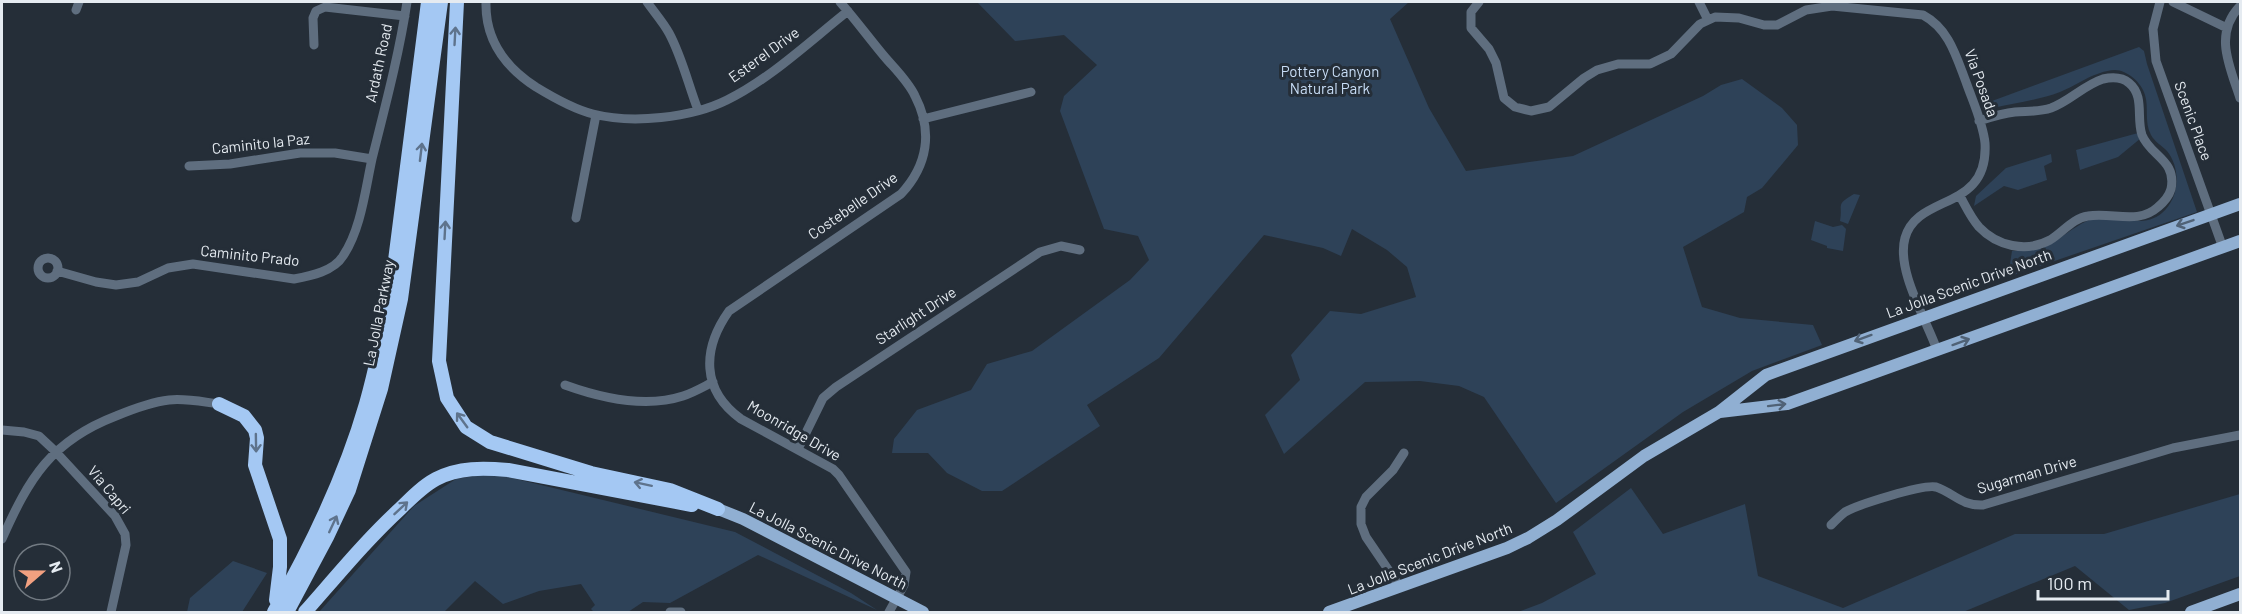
<svg xmlns="http://www.w3.org/2000/svg" width="2242" height="614" viewBox="0 0 2242 614" font-family="Barlow,sans-serif">
	<rect width="100%" height="100%" fill="#252e38"/>
	<path fill="#2e4258" d="M977,2H1409L1390,19L1429,108L1466,171L1573,156L1703,96L1721,85L1742,79L1782,108L1797,125L1798,145L1762,188L1747,197L1744,212L1683,247L1702,307L1740,318L1813,325L1822,345L1752,371L1683,412L1556,503L1484,397L1459,386L1420,381L1365,382L1284,454L1265,415L1300,380L1291,355L1330,311L1361,314L1416,297L1407,267L1387,250L1352,229L1341,256L1323,248L1264,235L1159,358L1087,405L1100,426L1002,491H982L947,473L928,453H892L894,439L917,410L971,390L987,364L1032,351L1130,280L1149,260L1138,236L1104,229L1060,111L1064,96L1097,65L1064,35L1015,41Z
		M2139,47L2144,51L2147,64L2197,212L2008,277L2012,251C2034,252 2050,246 2067,233C2073,229 2080,224 2087,221C2110,212 2141,231 2162,213C2180,198 2181,168 2167,151C2162,146 2154,141 2151,135C2144,122 2149,107 2145,95C2142,83 2127,70 2115,70C2094,71 2078,85 2060,92C2039,100 2015,103 1993,108L1992,101Z
		M2138,133L2141,138L2118,157L2080,170L2076,150Z
		M2051,154L2052,162L2044,166L2047,180L2018,190L2004,186L1974,206L1976,196L2006,168Z
		M1854,194L1860,195L1848,224L1840,221C1843,204 1835,205 1854,194Z
		M1815,221L1833,227L1842,225L1846,229L1843,251L1827,248V246L1811,240Z
		M492,473L735,532L851,593L877,610L758,555L670,603L643,602L628,612H594L591,609L595,605L581,584L539,591L503,604L475,581L444,612H319L414,506L456,479Z
		M1631,488L1663,534L1745,504L1758,576L1843,608L2015,534H2104L2240,494V576L2165,603L2129,610L2075,566L1963,612H1518L1542,603L1596,574L1573,532Z
		M233,561L267,573L242,612H187L190,598Z"/>
	<g fill="none" stroke-linecap="round" stroke-linejoin="round">
		<path stroke="#5f6e7f" stroke-width="9" d="M486,2C485,39 505,67 536,87C554,98 573,109 593,114C632,124 691,118 727,100C770,79 810,41 848,11
			M647,2C654,12 663,22 669,33C682,57 688,84 698,110
			M840,2C855,19 869,38 884,56C894,68 908,81 915,96C933,131 928,165 901,194L729,311C702,349 701,390 741,419L833,469L839,475L906,572L904,585L889,612
			M1479,2L1471,12V28L1489,49L1496,63L1504,98L1515,107L1531,111L1549,107L1584,78L1597,70L1618,64H1650L1671,54L1700,24L1715,17L1739,18L1764,25H1777L1806,10L1832,6L1923,15C1949,29 1956,56 1966,82C1973,102 1983,123 1985,143C1989,212 1917,193 1905,238C1896,270 1926,319 1937,350
			M1699,2L1708,20
			M2160,2L2153,29L2156,61L2223,248
			M2173,2L2227,28
			M2240,6C2213,34 2230,67 2240,98
			M76,10L79,2
			M314,45L313,18L316,11L325,7L405,16
			M923,119L1031,92
			M189,166L230,164L300,153H335L372,159
			M1960,196C1966,207 1971,218 1979,227C1997,246 2026,253 2050,240C2063,232 2073,218 2088,216C2113,212 2138,225 2158,207C2164,202 2169,196 2171,189C2177,160 2150,156 2142,135C2136,118 2145,96 2129,83C2122,77 2112,77 2103,79C2084,85 2070,101 2051,108C2039,112 2027,111 2015,112C2003,113 1991,117 1979,121
			M576,218L596,115
			M38 268a10 10 0 1 1 20 0a10 10 0 1 1-20 0Z
			M57,271L96,282L116,285L138,282L168,268L193,264L294,279C311,276 334,271 343,256C361,229 365,191 372,159C385,107 399,55 407,2
			M565,385C601,398 646,408 683,396C693,393 703,387 713,382
			M2,430L24,432L39,436L55,451L115,516L125,534L126,545L111,612
			M798,449L823,398L836,387L1040,252L1061,246L1080,250
			M1831,525C1835,521 1840,516 1845,512C1857,505 1923,484 1936,487C1954,493 1961,506 1983,505L2173,448L2240,435
			M2,539C29,478 51,441 116,416C133,409 151,402 169,400C185,398 203,402 219,404
			M1400,587L1366,537L1361,524V507L1366,497L1393,470L1404,453
			M670,612H681"/>
		<path stroke="#90afd2" stroke-width="12" d="M1720,412L1787,404L2240,241
			M718,509L743,519L923,612
			M1329,612L1507,548L1528,538L1557,520L1644,456L1719,412L1766,375L2240,204
			M2191,612L2240,594"/>
		<path stroke="#a4c8f3" stroke-width="14" d="M457,2L439,361L447,398L466,427L490,442L591,473L670,490L718,509
			M219,404L244,416L255,430L257,438L255,465L280,539V567L276,600
			M274,612C311,547 345,477 366,404C377,365 385,324 392,284L428,2
			M287,612L327,537L349,490L381,389L401,299L441,2
			M305,612C336,577 366,540 401,508C412,497 423,486 436,479C459,467 484,468 508,470L692,505"/>
	</g>
	<defs><path id="oneway-shaft" d="M-6 0H5M1.5-3L5.5 0L1.5 3" fill="none" stroke-width="1.6" stroke-linecap="round" stroke-linejoin="round" transform="scale(1.5)"/></defs>
	<g stroke="#5e738c">
		<use href="#oneway-shaft" transform="translate(455 36) rotate(-87)"/>
		<use href="#oneway-shaft" transform="translate(421 152) rotate(-83)"/>
		<use href="#oneway-shaft" transform="translate(445 230) rotate(-87)"/>
		<use href="#oneway-shaft" transform="translate(462 420) rotate(-126)"/>
		<use href="#oneway-shaft" transform="translate(256 443) rotate(89)"/>
		<use href="#oneway-shaft" transform="translate(643 484) rotate(-168)"/>
		<use href="#oneway-shaft" transform="translate(401 508) rotate(-43)"/>
		<use href="#oneway-shaft" transform="translate(333 524) rotate(-65)"/>
	</g>
	<g stroke="#506276">
		<use href="#oneway-shaft" transform="translate(2185 223) rotate(161)"/>
		<use href="#oneway-shaft" transform="translate(1863 338) rotate(160)"/>
		<use href="#oneway-shaft" transform="translate(1961 342) rotate(-20)"/>
		<use href="#oneway-shaft" transform="translate(1777 405) rotate(-7)"/>
	</g>
	<g text-anchor="middle" stroke-width="6" stroke-linejoin="round" paint-order="stroke">
		<g font-size="15" fill="#e5ebf1" stroke="#252e38">
			<text transform="translate(764 55) rotate(-36)" y="5">Esterel Drive</text>
			<text transform="translate(379 63) rotate(-78)" y="5">Ardath Road</text>
			<text transform="translate(1981 83) rotate(70)" y="5">Via Posada</text>
			<text transform="translate(2193 121) rotate(70)" y="5">Scenic Place</text>
			<text transform="translate(261 144) rotate(-6)" y="5">Caminito la Paz</text>
			<text transform="translate(853 206) rotate(-35)" y="5">Costebelle Drive</text>
			<text transform="translate(250 256) rotate(6)" y="5">Caminito Prado</text>
			<text transform="translate(1969 284) rotate(-20)" y="5">La Jolla Scenic Drive North</text>
			<text transform="translate(379 313) rotate(-79)" y="5">La Jolla Parkway</text>
			<text transform="translate(916 316) rotate(-33)" y="5">Starlight Drive</text>
			<text transform="translate(794 431) rotate(30)" y="5">Moonridge Drive</text>
			<text transform="translate(2027 475) rotate(-16)" y="5">Sugarman Drive</text>
			<text transform="translate(109 490) rotate(50)" y="5">Via Capri</text>
			<text transform="translate(828 546) rotate(27)" y="5">La Jolla Scenic Drive North</text>
			<text transform="translate(1430 559) rotate(-21)" y="5">La Jolla Scenic Drive North</text>
		</g>
		<g font-size="15" fill="#c8ddf6" stroke="#252e38">
			<text x="1330" y="77">Pottery Canyon<tspan x="1330" dy="17">Natural Park</tspan></text>
		</g>
	</g>
	<rect width="2242" height="614" fill="none" stroke="#e5ebf1" stroke-width="6"/>
	<g transform="translate(42 572) rotate(70)"><circle r="28" fill="#252e38" stroke="#727a82" stroke-width="1.5"/>
	<path d="M0-4.5L10 22L0 15L-10 22Z" fill="#f2a080"/>
	<text y="-9" font-size="16" font-weight="bold" text-anchor="middle" fill="#e5ebf1">N</text>
	</g>
	<path d="M2038 590v9h130v-9" fill="none" stroke="#e5ebf1" stroke-width="3"/>
	<text x="2047" y="590" font-size="18" fill="#e5ebf1" stroke="#252e38" stroke-width="4.5" paint-order="stroke">100 m</text>
</svg>
